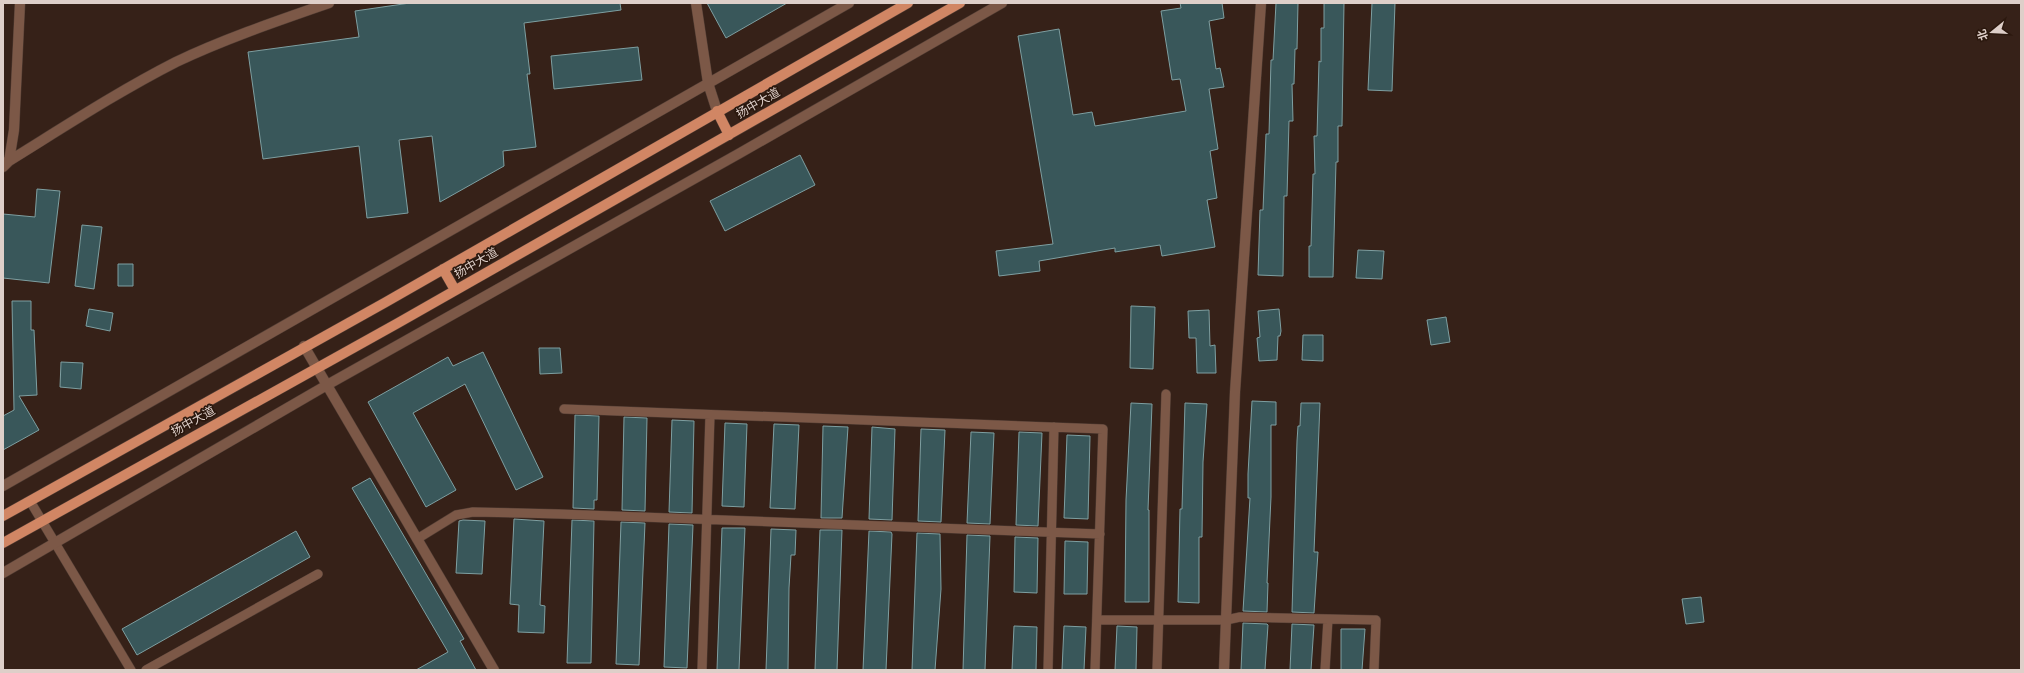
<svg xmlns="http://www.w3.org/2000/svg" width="2024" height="673" viewBox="0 0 2024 673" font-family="'DM Sans','Noto Sans SC',sans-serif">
	<rect width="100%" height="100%" fill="#362118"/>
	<path fill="#39575a" stroke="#7e9fa1" d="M410,3H620L621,10L524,23L530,74H527L536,147L503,151L504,166L440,202L432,136L399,140L408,213L367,218L359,146L263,159L248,52L359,37L355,11Z
		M707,3H787L726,38Z
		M1180,3H1222L1224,18L1209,21L1216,69L1220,68L1224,87L1209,89L1218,149L1210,151L1217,198L1207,200L1215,247L1162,256L1160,245L1115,252V248L1039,261L1040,271L999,276L996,251L1053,244L1018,36L1059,29L1073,115L1092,112L1095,126L1186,111L1180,79L1172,80L1161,11L1181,8Z
		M1276,3H1298L1297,49H1295L1294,84H1292L1293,121H1289L1287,196H1284L1283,276L1258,275L1260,210H1263L1266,134H1269L1271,60H1273Z
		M1324,3H1344L1342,126H1338V162H1336L1333,277H1309V246H1311L1313,174H1315L1314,136H1317L1319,61L1321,62V28H1324Z
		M1372,3H1395L1392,91L1368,90Z
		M638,47L642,80L554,89L551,56Z
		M800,155L815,185L725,231L710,201Z
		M37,189L60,191L49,283L3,278V214L35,217Z
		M82,225L102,227L94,289L75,286Z
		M1358,250L1384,251L1382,279L1356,278Z
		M118,264H133V286H118Z
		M12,301H31V330H34L37,395L19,396L39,430L3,450V416L14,410Z
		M1131,306L1155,307L1153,369L1130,368Z
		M89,309L113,313L110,331L86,326Z
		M1279,309L1281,331L1280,336H1278L1277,360L1259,361L1257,338L1260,337L1258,311Z
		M1209,310L1210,346L1215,345L1216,373H1197L1196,338H1189L1188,311Z
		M1446,317L1450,342L1431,345L1427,320Z
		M1303,335H1323V361L1302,360Z
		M539,348H560L562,373L540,374Z
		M483,352L543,477L516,490L465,384L413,413L456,490L426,507L368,402L448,357L453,366Z
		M61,362L83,363L81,389L60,387Z
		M1252,401L1276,402V425H1271V497L1267,583H1268L1267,612L1243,611L1250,498H1248V474Z
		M1131,403L1152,404L1148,510H1149V602H1125L1126,500Z
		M1185,403L1207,404L1203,462L1202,537H1199V603L1178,602L1180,509H1182Z
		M1301,403H1320L1314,552H1318L1314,613L1292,612L1297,441L1298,426H1300Z
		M575,415L599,416L597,500H594V509L573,508Z
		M624,417L647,418L645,511L622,510Z
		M672,420L694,421L692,513L669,512Z
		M725,423L747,424L744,507L722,506Z
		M774,424L799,425L795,509L770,508Z
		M823,426L848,427L842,518H821Z
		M872,427L895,429L892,520L869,519Z
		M921,429L945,430L941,522L918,521Z
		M971,432L994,433L990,524L967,523Z
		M1019,432L1042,433L1038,526L1016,525Z
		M1067,435L1090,436L1088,519L1064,518Z
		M370,478L464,639L460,641L476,670H416L448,652L352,488Z
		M514,519L544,521L540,605L545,606L544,633L518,632L519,605L510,604Z
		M463,520L485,521L482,574L456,573L459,521Z
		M572,520L594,521L591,663H567Z
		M621,522L645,523L639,665L616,664Z
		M669,524L693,525L687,668L664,667Z
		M722,528H745L739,670H717Z
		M771,529L796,530L795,555H791L789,588L788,670H766Z
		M820,530H842L837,670H815Z
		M296,531L310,557L137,655L122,629Z
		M869,531L891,532L892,534L886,670H863Z
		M917,533L940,534L941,589L935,670H912Z
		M967,535L990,536L985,670H963Z
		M1015,537L1038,538L1037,593L1014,592Z
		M1065,541L1088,542L1087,594H1064Z
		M1701,597L1704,622L1686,624L1682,599Z
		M1243,623L1267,624L1268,625L1265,670H1241Z
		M1292,624L1314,625L1311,670H1290Z
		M1014,626L1037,627L1036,670H1012Z
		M1064,626L1086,627L1084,670H1062Z
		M1117,626L1137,627L1136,670H1115Z
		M1341,629H1365L1362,670H1341Z"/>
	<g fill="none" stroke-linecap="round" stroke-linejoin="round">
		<g stroke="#513d34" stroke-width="10">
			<path id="service" d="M564,409L1103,429L1095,670
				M30,501L131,670
				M417,539L456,515L473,512L559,514L1100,534
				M1097,620H1226L1240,617L1376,620L1374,670
				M146,670L318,574
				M702,670L710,415
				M1048,670L1054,427
				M1157,670L1166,394
				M1325,670L1328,619"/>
		</g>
		<g stroke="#513d34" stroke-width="11">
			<path id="minor" d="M696,3L708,83L717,111
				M6,162L9,161L14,130L20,3
				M3,167L9,161C64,127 119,91 176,62C224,39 280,20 329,3
				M304,346L494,670
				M3,486L849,3
				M3,573L327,385L740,153L1002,3
				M1224,670L1235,392L1261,3"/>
		</g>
		<g stroke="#513d34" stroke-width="11">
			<path id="primary" d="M717,111L729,135
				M443,269L455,290
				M3,516L386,302L908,3
				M3,543L398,323L960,3"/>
		</g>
		<use href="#service" stroke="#7c5847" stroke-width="9"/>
		<use href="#minor" stroke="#7c5847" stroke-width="10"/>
		<use href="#primary" stroke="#d18664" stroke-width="10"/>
	</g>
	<g text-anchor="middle" stroke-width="3.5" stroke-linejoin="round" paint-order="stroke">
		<g font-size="12" fill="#decfc9" stroke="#2b180e">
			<text transform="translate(758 103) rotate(-30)" y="4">扬中大道</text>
			<text transform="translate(476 263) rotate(-30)" y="4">扬中大道</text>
			<text transform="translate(193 421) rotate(-29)" y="4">扬中大道</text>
		</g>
	</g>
	<rect width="2024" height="673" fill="none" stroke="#decfc9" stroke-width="8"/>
	<g transform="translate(1992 32) rotate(252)" stroke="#2b180e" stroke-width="3" paint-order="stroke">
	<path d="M0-3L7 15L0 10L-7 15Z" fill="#decfc9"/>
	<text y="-6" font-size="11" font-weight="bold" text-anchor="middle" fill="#decfc9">北</text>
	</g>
</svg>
